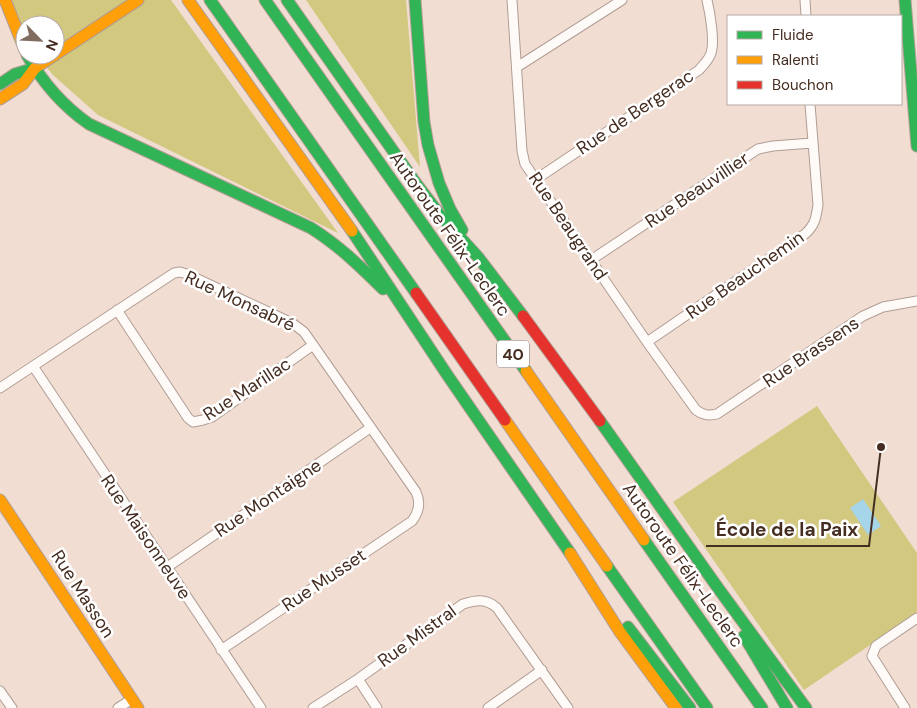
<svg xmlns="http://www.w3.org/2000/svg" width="917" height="708" viewBox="0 0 917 708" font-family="'DM Sans',sans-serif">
	<rect width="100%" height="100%" fill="#f2ddd3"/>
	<path fill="#d2c87f" d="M11,0H171L338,233L98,115L53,75L37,55H55V25H25V36Z
		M306,0H406L420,167Z
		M817,406L917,553V613L804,690L673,502Z"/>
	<path fill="#a6d5e9" d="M863,499L881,526L868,535L850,508Z"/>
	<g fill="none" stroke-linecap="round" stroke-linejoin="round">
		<g stroke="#b19d93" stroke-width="11">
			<path id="street" d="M512,0L522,151L525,164L647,342L696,410C703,415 708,416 717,414L863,316L883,307L917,301
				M805,0L806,16
				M517,67L622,0
				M535,180L699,70C703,65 709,60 711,53C715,41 710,13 707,0
				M591,260L758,149L773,146L812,143
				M117,310L188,418L193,422L203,420L212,417L313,345
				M647,342L805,234C815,225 816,218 818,205L810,104
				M33,366L261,708
				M0,388L174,273L180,272L187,274L292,323L304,332L416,492C421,503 419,512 412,521L221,650
				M166,568L370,428
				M358,679L377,708
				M0,691L12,708
				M118,708L132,699
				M313,708L358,679L463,604C476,600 486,598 497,608L568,708
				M488,708L542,670
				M905,708L872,656L876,646L917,618"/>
		</g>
		<g stroke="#b19d93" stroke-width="13">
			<path id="fast" d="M210,0L416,293
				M265,0L526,371
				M287,0L415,182L440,215L478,257L523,316
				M415,0L424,122L428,145L439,183L450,209L462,230
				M905,0L917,146
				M27,55C43,83 63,106 89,124L311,228C338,245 360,266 383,289
				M0,84L15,74L35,68
				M352,231L448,376L570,553
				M600,421L718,588L806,708
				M644,540L762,708
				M607,566L707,708
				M628,627L690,708
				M744,636L787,708"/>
		</g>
		<g stroke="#b19d93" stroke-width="13">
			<path id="slow" d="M5,0L25,50
				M188,0L352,231
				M0,99L23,84L35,68L138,0
				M526,371L644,540
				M505,420L607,566
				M0,500L138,708
				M570,553L620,632L676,708"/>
		</g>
		<g stroke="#b19d93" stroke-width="13">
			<path id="jam" d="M416,293L505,420
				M523,316L600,421"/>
		</g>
		<use href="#street" stroke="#fdfaf8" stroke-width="9"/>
		<use href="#fast" stroke="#30b455" stroke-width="11"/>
		<use href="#slow" stroke="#ff9f0a" stroke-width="11"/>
		<use href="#jam" stroke="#e5322d" stroke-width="11"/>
	</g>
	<g text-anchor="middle" stroke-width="5" stroke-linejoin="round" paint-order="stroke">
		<rect fill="#fff" stroke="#7d6c64" stroke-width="1" x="497" y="340.5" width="32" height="27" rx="4"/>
		<g font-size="16" font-weight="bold" fill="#452d21">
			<text x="513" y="360">40</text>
		</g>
		<g font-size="18" fill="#452d21" stroke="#fff">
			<text transform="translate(635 112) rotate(-34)" y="6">Rue de Bergerac</text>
			<text transform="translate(697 190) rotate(-34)" y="6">Rue Beauvillier</text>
			<text transform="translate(568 226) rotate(56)" y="6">Rue Beaugrand</text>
			<text transform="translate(450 234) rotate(55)" y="6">Autoroute Félix-Leclerc</text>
			<text transform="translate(745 275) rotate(-35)" y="6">Rue Beauchemin</text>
			<text transform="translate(240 301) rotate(25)" y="6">Rue Monsabré</text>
			<text transform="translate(811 352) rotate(-34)" y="6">Rue Brassens</text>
			<text transform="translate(247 389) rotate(-33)" y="6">Rue Marillac</text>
			<text transform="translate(268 498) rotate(-34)" y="6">Rue Montaigne</text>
			<text transform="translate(146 537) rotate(56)" y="6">Rue Maisonneuve</text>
			<text transform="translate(683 565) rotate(55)" y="6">Autoroute Félix-Leclerc</text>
			<text transform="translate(324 580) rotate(-34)" y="6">Rue Musset</text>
			<text transform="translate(83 594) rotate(57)" y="6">Rue Masson</text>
			<text transform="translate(417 636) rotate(-36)" y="6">Rue Mistral</text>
		</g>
	</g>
	<path fill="none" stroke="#452d21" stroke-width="2" d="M881 447L869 546H706"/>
	<circle fill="#452d21" stroke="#fff" stroke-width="2" cx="881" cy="447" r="5"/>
	<g font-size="19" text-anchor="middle" font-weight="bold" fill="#452d21" stroke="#fff" stroke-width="5" stroke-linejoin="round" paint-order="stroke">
		<text x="787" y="536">École de la Paix</text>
	</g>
	<rect x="727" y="15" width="175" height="90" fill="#ffffff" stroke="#b5aba6"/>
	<rect x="737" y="31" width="25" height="8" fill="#30b455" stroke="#b5aba6"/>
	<text x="772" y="40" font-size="15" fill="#452d21">Fluide</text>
	<rect x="737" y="56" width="25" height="8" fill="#ff9f0a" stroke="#b5aba6"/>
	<text x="772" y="65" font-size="15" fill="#452d21">Ralenti</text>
	<rect x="737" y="81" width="25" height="8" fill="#e5322d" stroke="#b5aba6"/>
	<text x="772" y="90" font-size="15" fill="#452d21">Bouchon</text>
	<g transform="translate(40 40) rotate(114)"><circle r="24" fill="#ffffff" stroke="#b5aba6"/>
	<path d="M0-4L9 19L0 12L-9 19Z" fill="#826b5f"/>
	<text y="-8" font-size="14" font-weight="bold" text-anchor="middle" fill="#452d21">N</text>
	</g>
</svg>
